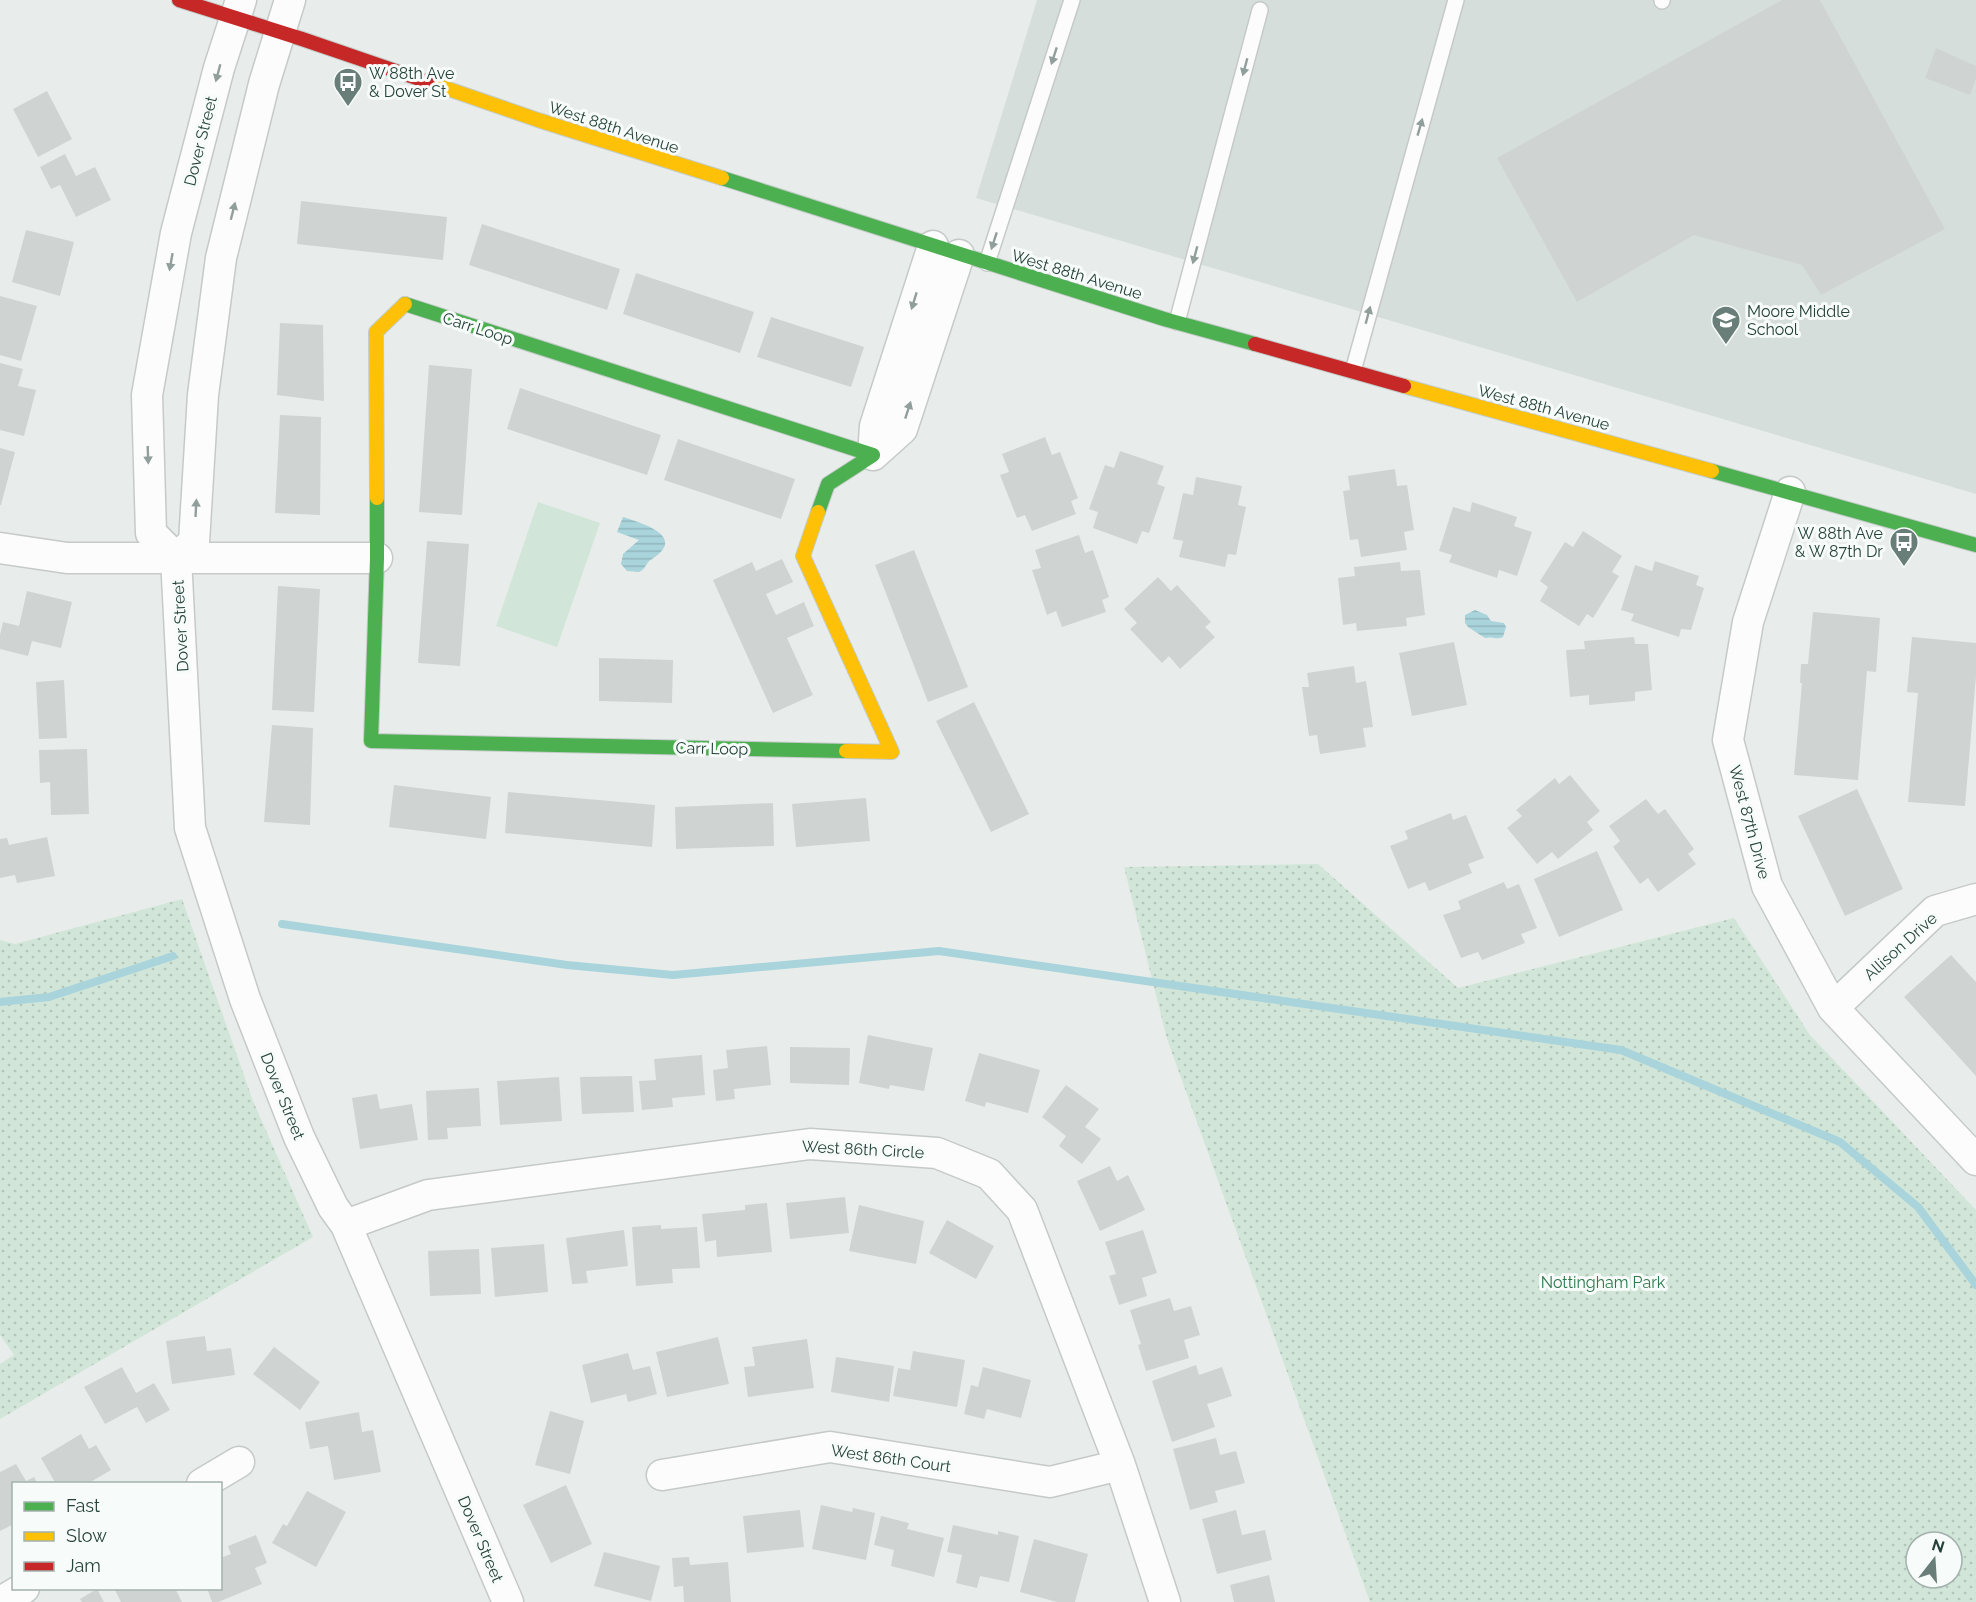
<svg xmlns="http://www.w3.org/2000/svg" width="1976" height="1602" viewBox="0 0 1976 1602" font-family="Raleway,sans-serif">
	<defs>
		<pattern id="park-dots" width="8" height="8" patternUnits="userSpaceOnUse" patternTransform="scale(1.5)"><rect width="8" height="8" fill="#d1e6d8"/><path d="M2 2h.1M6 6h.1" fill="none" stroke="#b3c6ba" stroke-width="1.8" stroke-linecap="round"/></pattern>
		<pattern id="water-rules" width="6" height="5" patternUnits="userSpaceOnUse" patternTransform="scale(1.5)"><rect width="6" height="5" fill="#a9d4db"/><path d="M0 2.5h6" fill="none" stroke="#91b7bd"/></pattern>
	</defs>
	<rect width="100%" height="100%" fill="#e8edeb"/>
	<path fill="#d6dedb" d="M1037,0H1976V494L976,198Z"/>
	<path fill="url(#park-dots)" fill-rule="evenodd" d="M1318,864L1458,988L1734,918L1810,1035L1976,1210V1602H1370L1167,1039L1124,867ZM1916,1542H1952V1578H1916Z
		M182,899L253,1101L313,1237L0,1419V1364L14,1355L0,1335V940L15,944Z"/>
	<path fill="#d1e6d8" d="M538,502L600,523L557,647L496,626Z"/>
	<path fill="url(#water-rules)" d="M623,517C641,523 688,536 652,559C646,562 646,569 639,572L627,571L621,564L623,554L639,540L617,532Z
		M1475,610L1487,615L1491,621L1504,623L1506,627L1503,637C1497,640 1492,636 1485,638L1468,627L1465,623V615Z"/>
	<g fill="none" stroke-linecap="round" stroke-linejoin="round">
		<path stroke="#a9d4db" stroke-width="8" d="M282,924L567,965L673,975L939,951L1621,1050L1840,1142L1918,1207L1976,1285
			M0,1002L49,997L173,956"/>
	</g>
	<path fill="#cfd4d2" d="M1782,0H1820L1945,229L1821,295L1802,265L1694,235L1577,302L1497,158Z
		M1936,48L1976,66V78L1970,95L1925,78Z
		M47,91L72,139L38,157L13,109Z
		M65,154L76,176L95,167L111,200L76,217L60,185L51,189L40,167Z
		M301,201L447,217L443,260L297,244Z
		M482,224L620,269L607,310L469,265Z
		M26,230L74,242L60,296L12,282Z
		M636,273L754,312L740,353L623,314Z
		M0,296L37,306L21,361L0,355Z
		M771,317L864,347L851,387L757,357Z
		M280,323L323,325L324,401L277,395Z
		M0,363L23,369L18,386L36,390L24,436L0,430Z
		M429,365L472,369L462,515L419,512Z
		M520,388L661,435L647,475L507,429Z
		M280,415L321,417L320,515L275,513Z
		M1045,437L1052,455L1060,452L1078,498L1071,501L1076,514L1032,531L1025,515L1017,518L1000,475L1009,472L1002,454Z
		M678,439L795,479L781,519L664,480Z
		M0,448L15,452L1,505H0Z
		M1120,451L1164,466L1157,484L1165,487L1149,533L1142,531L1137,544L1093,528L1098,512L1089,509L1105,465L1114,468Z
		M1395,469L1397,486L1407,485L1414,530L1404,532L1407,550L1361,557L1358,539L1350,540L1343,491L1350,490L1348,476Z
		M1196,477L1242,486L1238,505L1246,507L1236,555L1228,554L1225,567L1179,557L1183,541L1173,539L1183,493L1193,495Z
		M1472,502L1517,517L1514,526L1532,532L1517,576L1499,570L1497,578L1449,562L1452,555L1439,551L1453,507L1470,512Z
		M1583,531L1622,556L1612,572L1619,576L1593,618L1587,614L1579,626L1540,601L1548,587L1540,581L1565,542L1573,547Z
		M1079,535L1085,553L1093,550L1109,597L1102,600L1106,612L1062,627L1056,611L1047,615L1032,570L1041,568L1035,550Z
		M427,541L469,544L460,666L418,663Z
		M914,550L968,687L928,702L875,565Z
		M782,559L793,582L766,594L776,615L804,602L814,626L787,638L813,695L773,713L713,580L752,562L756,571Z
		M1655,561L1699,576L1696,585L1704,588L1691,630L1681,629L1679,637L1631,621L1634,614L1621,610L1635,565L1652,571Z
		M1400,562L1401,571L1420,570L1425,615L1406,618L1407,626L1357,631L1356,623L1343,625L1338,578L1355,576L1354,567Z
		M1158,577L1171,591L1177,585L1211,622L1205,627L1215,637L1180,669L1169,656L1162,663L1130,629L1137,623L1124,609Z
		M278,586L320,589L314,712L272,710Z
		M27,591L72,602L61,648L32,641L28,656L0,649V635L3,622L19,626Z
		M1813,612L1880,618L1876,672L1867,671L1858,780L1794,775L1802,683H1800L1801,664H1808Z
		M1634,637L1635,644H1648L1652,690L1635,692V701L1589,705V695L1570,697L1566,650L1585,649L1584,641Z
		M1912,637L1976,643V676L1965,806L1908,802L1918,693L1907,692Z
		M1454,642L1467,705L1412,716L1399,653Z
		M599,658L673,660L672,703L599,701Z
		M1354,666L1356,683L1366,681L1373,727L1363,728L1366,747L1320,754L1317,735L1309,736L1302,687H1309L1307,673Z
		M64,680L67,738L39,739L36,682Z
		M974,702L1029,814L991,832L936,721Z
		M272,725L313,728L310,825L264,822Z
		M87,749L89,814L51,815L50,782L40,783L39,750Z
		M1570,775L1600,811L1587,822L1593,830L1558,859L1552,852L1537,864L1507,828L1522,816L1516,810L1555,778L1559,784Z
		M394,785L491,797L486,839L389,827Z
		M1857,789L1903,889L1845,916L1798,816Z
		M508,792L655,805L652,847L505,833Z
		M866,798L870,841L796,847L792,804Z
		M1646,799L1658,814L1665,809L1694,849L1688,854L1696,864L1658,892L1648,878L1640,884L1613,847L1620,841L1609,826Z
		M773,803L774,846L676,849L675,807Z
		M1451,813L1453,820L1466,815L1484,858L1468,864L1472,873L1429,891L1425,882L1408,889L1390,846L1408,839L1405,831Z
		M47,837L55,876L17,883L15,875L0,878V839L7,838L9,845Z
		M1597,851L1623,910L1559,937L1534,879Z
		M1504,882L1507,889L1519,884L1537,928L1521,934L1525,943L1482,960L1478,952L1461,958L1443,915L1461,909L1458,901Z
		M1951,955L1976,982V1076L1904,997Z
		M868,1035L933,1048L924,1091L890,1085L889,1089L859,1083Z
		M767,1046L771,1085L734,1089L735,1099L716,1101L713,1070L728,1068L726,1050Z
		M790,1047L850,1048L849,1085L790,1083Z
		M979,1053L1040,1070L1028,1113L986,1102L985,1107L965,1101Z
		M702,1055L705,1095L672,1098L673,1107L642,1110L639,1081L656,1080L654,1059Z
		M632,1076L634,1112L582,1114L580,1077Z
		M559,1077L562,1121L500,1125L497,1081Z
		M1066,1085L1099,1109L1085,1127L1101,1139L1082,1164L1059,1146L1066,1136L1042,1117Z
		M479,1088L481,1126L447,1128L448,1139L428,1140L426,1091Z
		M377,1094L380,1109L412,1104L418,1140L360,1149L352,1098Z
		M1110,1166L1117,1181L1128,1175L1145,1210L1100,1231L1077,1181Z
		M845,1197L849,1233L790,1239L786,1203Z
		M767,1203L772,1252L717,1257L716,1240L705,1242L702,1214L745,1210V1205Z
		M859,1205L924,1221L916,1264L849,1251Z
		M947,1220L994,1246L976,1279L929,1253Z
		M661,1225V1229L697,1227L700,1268L672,1269L673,1283L636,1286L632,1227Z
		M624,1230L628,1266L586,1271L588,1283L572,1284L566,1238Z
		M1143,1230L1157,1273L1142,1278L1147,1296L1119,1305L1109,1276L1116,1274L1105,1242Z
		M544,1244L548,1292L495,1297L491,1248Z
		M479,1249L481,1294L430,1296L428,1251Z
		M1170,1298L1174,1311L1191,1306L1200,1335L1184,1340L1189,1358L1146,1371L1138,1345L1141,1344L1130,1310Z
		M205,1336L207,1351L231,1348L235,1375L172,1384L166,1341Z
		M718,1337L729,1384L667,1397L656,1352Z
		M807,1339L814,1388L748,1397L744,1367L755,1366L752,1347Z
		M274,1347L320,1382L300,1410L253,1374Z
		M913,1351L965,1360L957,1407L893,1396L898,1368L910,1370Z
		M628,1353L633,1370L650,1366L657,1394L628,1402L626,1394L591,1403L582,1365Z
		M836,1357L894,1366L889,1402L831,1392Z
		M1196,1365L1199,1375L1222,1367L1232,1396L1207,1404L1215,1427L1172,1442L1152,1381Z
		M122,1367L136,1393L154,1383L170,1410L146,1423L137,1407L105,1424L84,1387Z
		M983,1367L1031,1380L1021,1418L987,1409L984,1419L964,1414L971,1385L978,1387Z
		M550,1411L584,1421L570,1474L535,1465Z
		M359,1412L362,1432L373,1430L381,1472L334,1480L328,1446L310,1449L305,1422Z
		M81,1434L89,1449L96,1445L111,1470L87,1484H56L41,1458Z
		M1216,1438L1220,1455L1236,1451L1245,1483L1215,1491L1218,1502L1190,1510L1173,1449Z
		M16,1464L26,1481L34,1477L38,1484H14V1524L0,1531V1472Z
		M566,1485L592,1544L551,1563L523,1505Z
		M307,1491L346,1512L316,1567L272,1543L283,1524L287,1526Z
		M821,1505L852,1512L853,1508L875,1513L866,1560L812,1549Z
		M800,1510L804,1547L747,1553L743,1516Z
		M1236,1510L1242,1535L1265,1530L1272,1560L1217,1574L1202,1519Z
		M881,1516L909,1523L907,1529L944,1538L934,1577L891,1566L894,1550L874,1545Z
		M953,1525L998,1535V1531L1019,1536L1009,1582L980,1576L977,1588L956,1583L962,1555L947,1552Z
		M256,1535L267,1563L255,1568L262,1584L218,1602H212L207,1588H220V1558L231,1554L228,1546Z
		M1034,1539L1088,1554L1075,1602H1057L1020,1592Z
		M604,1552L660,1566L651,1601L594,1586Z
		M689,1557L690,1565L728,1562L731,1602H684L683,1586L674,1587L672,1558Z
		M1269,1575L1275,1602H1234L1230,1585Z
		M114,1588H175L182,1602H121Z
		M97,1589L104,1602H82L80,1599Z"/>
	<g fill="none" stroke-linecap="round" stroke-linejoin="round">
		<g stroke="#c5cac8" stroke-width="18">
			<path id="lane" d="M1662,0V1
				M987,263L1072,0
				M1177,322L1260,10
				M1353,371L1456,0"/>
		</g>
		<g stroke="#c5cac8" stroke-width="33">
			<path id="street" d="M241,0L219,68L176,233L147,395L151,533L176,558L190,828L245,999L299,1137L333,1207L346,1225L508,1602
				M873,455L902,429L959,255
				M873,455L875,426L933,246
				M1790,492L1748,622L1728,740L1767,886L1833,1008L1976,1160
				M0,548L67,558H377
				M176,558L194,542L203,395L221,258L264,84L290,0
				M1833,1008L1935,911L1976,899
				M346,1225L428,1195L810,1144L937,1153L989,1174L1022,1210L1120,1465L1165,1602
				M662,1475L830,1447L1050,1482L1120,1465
				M202,1484L239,1462
				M1,1602L24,1588"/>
		</g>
		<g stroke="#c3cbc8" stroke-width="16">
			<path id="fast" d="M722,178L1164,319L1255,344
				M405,304L873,455L828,484L818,512
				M1712,471L1976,545
				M377,498V558L371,741L846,751"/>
		</g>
		<g stroke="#c3cbc8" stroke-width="16">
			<path id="slow" d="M428,82L538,120L722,178
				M1404,386L1712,471
				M377,498L376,332L405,304
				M818,512L803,556L892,752L846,751"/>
		</g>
		<g stroke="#c3cbc8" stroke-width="16">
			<path id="jam" d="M179,0L302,39L428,82
				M1255,344L1404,386"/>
		</g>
		<use href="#lane" stroke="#fcfcfc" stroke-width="15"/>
		<use href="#street" stroke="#fcfcfc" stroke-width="30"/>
		<use href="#fast" stroke="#4caf50" stroke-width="14"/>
		<use href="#slow" stroke="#ffc107" stroke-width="14"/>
		<use href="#jam" stroke="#c62828" stroke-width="14"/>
	</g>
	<defs><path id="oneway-solid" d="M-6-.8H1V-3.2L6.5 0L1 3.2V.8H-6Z" transform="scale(1.5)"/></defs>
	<g fill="#909f9b">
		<use href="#oneway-solid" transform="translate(1054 56) rotate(108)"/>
		<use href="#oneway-solid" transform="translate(1245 67) rotate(105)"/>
		<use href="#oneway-solid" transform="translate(218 73) rotate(105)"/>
		<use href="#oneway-solid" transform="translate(1420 127) rotate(-74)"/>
		<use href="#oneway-solid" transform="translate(233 211) rotate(-76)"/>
		<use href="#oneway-solid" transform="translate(994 241) rotate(108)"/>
		<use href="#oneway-solid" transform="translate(1195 255) rotate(105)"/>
		<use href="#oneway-solid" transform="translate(171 262) rotate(100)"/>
		<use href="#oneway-solid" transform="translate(914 301) rotate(107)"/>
		<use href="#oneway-solid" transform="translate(1368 315) rotate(-75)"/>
		<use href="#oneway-solid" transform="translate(908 410) rotate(-72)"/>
		<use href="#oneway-solid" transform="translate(148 455) rotate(88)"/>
		<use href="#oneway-solid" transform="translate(196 508) rotate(-87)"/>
	</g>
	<defs>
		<g id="bus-pin" transform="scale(1.5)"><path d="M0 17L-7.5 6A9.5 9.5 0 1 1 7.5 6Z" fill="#697e78" stroke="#f7fbf9"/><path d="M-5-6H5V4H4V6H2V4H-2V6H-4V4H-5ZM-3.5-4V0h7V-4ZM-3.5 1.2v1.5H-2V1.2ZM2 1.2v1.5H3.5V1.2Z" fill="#fff"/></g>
		<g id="school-pin" transform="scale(1.5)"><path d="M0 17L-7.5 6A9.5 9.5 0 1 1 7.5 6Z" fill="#697e78" stroke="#f7fbf9"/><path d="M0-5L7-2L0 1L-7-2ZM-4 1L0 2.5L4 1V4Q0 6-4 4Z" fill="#fff"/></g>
	</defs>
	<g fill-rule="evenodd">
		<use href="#bus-pin" x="348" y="82"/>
		<use href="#school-pin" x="1726" y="320"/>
		<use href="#bus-pin" x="1904" y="542"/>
	</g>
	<g text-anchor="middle" stroke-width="6" stroke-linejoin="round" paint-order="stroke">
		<g font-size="16" fill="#24423a" stroke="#f7fbf9" text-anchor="start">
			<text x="369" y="79">W 88th Ave<tspan x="369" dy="18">&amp; Dover St</tspan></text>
			<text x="1747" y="317">Moore Middle<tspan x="1747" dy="18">School</tspan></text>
			<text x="1883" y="539" text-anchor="end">W 88th Ave<tspan x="1883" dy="18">&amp; W 87th Dr</tspan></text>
		</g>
		<g font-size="16" fill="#24423a" stroke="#f7fbf9">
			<text transform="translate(614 127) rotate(18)" y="6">West 88th Avenue</text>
			<text transform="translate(200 141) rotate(-76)" y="6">Dover Street</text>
			<text transform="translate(1077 274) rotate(17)" y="6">West 88th Avenue</text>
			<text transform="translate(478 328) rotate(18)" y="6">Carr Loop</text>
			<text transform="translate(1544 407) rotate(15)" y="6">West 88th Avenue</text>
			<text transform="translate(180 626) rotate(-93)" y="6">Dover Street</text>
			<text transform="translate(712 748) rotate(1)" y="6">Carr Loop</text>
			<text transform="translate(1750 822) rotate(75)" y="6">West 87th Drive</text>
			<text transform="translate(1900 946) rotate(-42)" y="6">Allison Drive</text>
			<text transform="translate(283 1096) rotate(68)" y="6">Dover Street</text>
			<text transform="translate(863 1149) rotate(3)" y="6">West 86th Circle</text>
			<text transform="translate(891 1458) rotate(8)" y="6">West 86th Court</text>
			<text transform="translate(481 1539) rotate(67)" y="6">Dover Street</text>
		</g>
		<g font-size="16" fill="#2d7a4b" stroke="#f7fbf9">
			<text x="1603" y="1288">Nottingham Park</text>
		</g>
	</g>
	<rect x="12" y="1482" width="210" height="108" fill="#f7fbf9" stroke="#a3b1ad" stroke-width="1.5"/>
	<rect x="24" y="1502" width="30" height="9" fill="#4caf50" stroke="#a3b1ad" stroke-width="1.5"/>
	<text x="66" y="1512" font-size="18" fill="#24423a">Fast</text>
	<rect x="24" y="1532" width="30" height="9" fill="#ffc107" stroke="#a3b1ad" stroke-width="1.5"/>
	<text x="66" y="1542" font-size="18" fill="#24423a">Slow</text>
	<rect x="24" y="1562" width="30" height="9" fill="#c62828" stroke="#a3b1ad" stroke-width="1.5"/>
	<text x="66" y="1572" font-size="18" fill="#24423a">Jam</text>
	<g transform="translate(1934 1560) rotate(17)"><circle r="28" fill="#f7fbf9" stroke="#a3b1ad" stroke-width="1.5"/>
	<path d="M0-4.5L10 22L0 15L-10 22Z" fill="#697e78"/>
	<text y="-9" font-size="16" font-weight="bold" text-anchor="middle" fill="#24423a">N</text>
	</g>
</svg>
